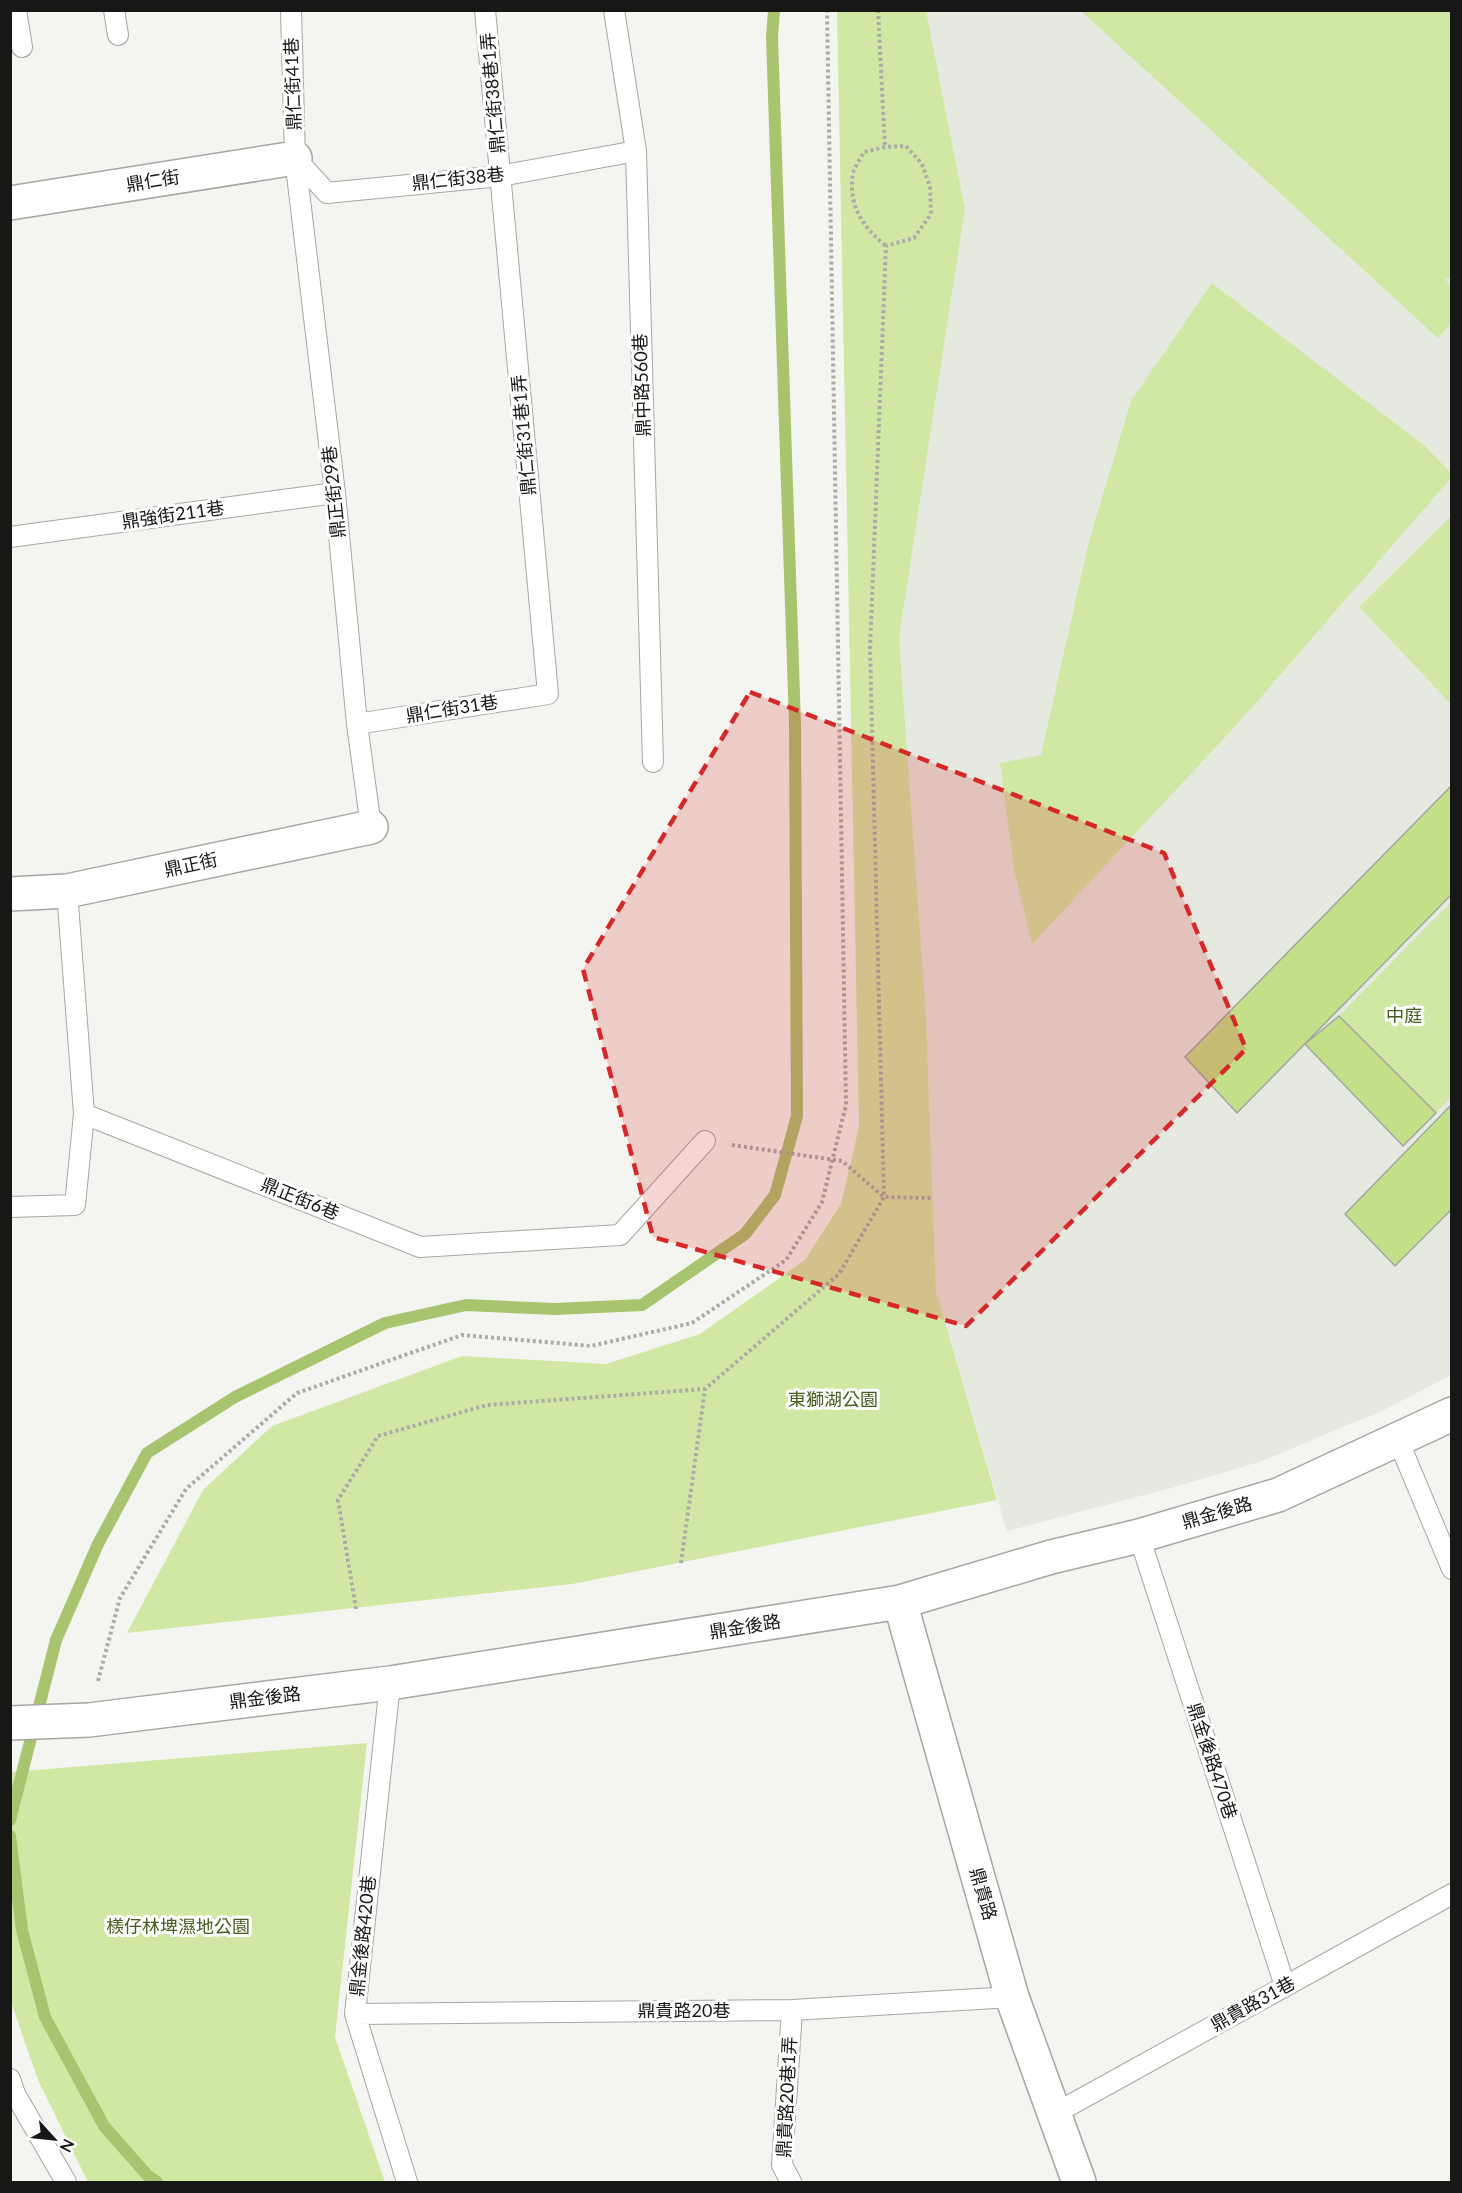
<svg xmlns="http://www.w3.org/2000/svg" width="1462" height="2193" viewBox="0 0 1462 2193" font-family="Lato,'Noto Sans TC',sans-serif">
	<rect width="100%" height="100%" fill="#f4f5f1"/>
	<path fill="#e5e9df" d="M926,11H1451V1375L1386,1409L1259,1462L1171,1488L1007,1531L936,1291L926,1015L899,638L965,209Z"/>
	<path fill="#d1e8a4" d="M837,11H926L965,209L899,638L926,1015L936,1291L997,1500L572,1584L127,1633L203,1490L272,1426L462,1356L606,1364L700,1334L805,1260L841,1204L859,1127Z
		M1081,11H1451L1452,278L1445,279L1451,286V323L1438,338Z
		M1212,283L1425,446L1451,473V478L1241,720L1032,944L1014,869L1000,763L1041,755L1089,541L1131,401Z
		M1451,516V704L1359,607Z
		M1451,902V1097L1436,1113L1339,1016Z
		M367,1743L335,2037L385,2182H88L38,2080L11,2002V1772Z"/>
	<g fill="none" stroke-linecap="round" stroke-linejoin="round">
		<path stroke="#a9c46e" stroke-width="12" d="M10,1820L56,1640L98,1544L147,1453L235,1397L385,1323L466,1305L555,1309L642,1305L745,1234L775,1195L797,1116L795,724L772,37L774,10
			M10,1836L22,1930L45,2017L104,2126L148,2176L157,2182"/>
	</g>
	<path fill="#c3e088" stroke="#a4a5a2" stroke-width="1.5" d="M1452,785V894L1237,1113L1185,1057Z
		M1339,1016L1436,1113L1403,1146L1305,1044Z
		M1452,1104V1209L1395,1266L1345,1214Z"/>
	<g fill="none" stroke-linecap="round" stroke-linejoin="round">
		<g stroke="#a5a7a3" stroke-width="22">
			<path id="lane" d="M16,10L22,47
				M114,10L118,35
				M291,10L295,158L335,493L357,724L371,827
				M614,10L636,151L653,762
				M295,158L327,193L500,176L636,151
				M10,537L335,493
				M357,724L548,694L485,10
				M67,891L84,1114L420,1247L620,1235L705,1141
				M10,1207L75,1205L84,1114
				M1398,1440L1452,1569
				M1139,1536L1285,1986
				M390,1683L355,2014L407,2182
				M355,2014L792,2010L1012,1997
				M10,2079L15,2094L66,2182
				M1054,2114L1452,1894
				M791,2182L782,2165L792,2010"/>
		</g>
		<g stroke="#a5a7a3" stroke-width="36">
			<path id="street" d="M10,203L295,158
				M10,894L67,891L371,827
				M900,1602L1012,1997L1079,2182
				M10,1723L89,1720L390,1683L900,1602L1051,1557L1139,1536L1278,1495L1452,1414"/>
		</g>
		<path stroke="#ababa8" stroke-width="4" stroke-dasharray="3 3" stroke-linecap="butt" d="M878,10L885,147
			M732,1145L842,1161L884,1197L933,1198
			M681,1563L705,1389
			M356,1609L338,1500L378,1436L487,1405L705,1389L839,1274L884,1197L870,650L886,246L914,238L931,214L930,187L922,164L906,146L885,147L864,152C860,159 855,167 853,173C848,206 862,226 886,246
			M98,1681L120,1598L186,1489L297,1393L462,1335L591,1346L692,1323L786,1260L822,1202L846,1105L827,10"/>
		<use href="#lane" stroke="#fff" stroke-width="20"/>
		<use href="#street" stroke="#fff" stroke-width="33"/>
	</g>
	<path fill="#d62828" fill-opacity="0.2" stroke="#d62828" stroke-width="4.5" stroke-dasharray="12 8" stroke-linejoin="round" d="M750,692L1164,853L1246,1049L966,1326L653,1237L583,969Z"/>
	<g text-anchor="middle" stroke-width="6" stroke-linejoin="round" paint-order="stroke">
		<g font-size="18" fill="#171716" stroke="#fff">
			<text transform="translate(293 84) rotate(-92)" y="6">鼎仁街41巷</text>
			<text transform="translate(493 93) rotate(-95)" y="6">鼎仁街38巷1弄</text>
			<text transform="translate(458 179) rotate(-6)" y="6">鼎仁街38巷</text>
			<text transform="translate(153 181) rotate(-9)" y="6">鼎仁街</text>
			<text transform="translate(642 385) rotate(-92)" y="6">鼎中路560巷</text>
			<text transform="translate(524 435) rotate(-95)" y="6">鼎仁街31巷1弄</text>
			<text transform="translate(334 492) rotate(-96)" y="6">鼎正街29巷</text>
			<text transform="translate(173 515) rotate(-8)" y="6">鼎強街211巷</text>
			<text transform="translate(452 709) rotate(-9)" y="6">鼎仁街31巷</text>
			<text transform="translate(191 865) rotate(-12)" y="6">鼎正街</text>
			<text transform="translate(300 1199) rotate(22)" y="6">鼎正街6巷</text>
			<text transform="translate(1217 1513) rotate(-16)" y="6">鼎金後路</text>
			<text transform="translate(745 1627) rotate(-9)" y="6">鼎金後路</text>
			<text transform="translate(265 1698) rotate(-7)" y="6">鼎金後路</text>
			<text transform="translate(1212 1761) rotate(72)" y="6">鼎金後路470巷</text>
			<text transform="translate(983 1894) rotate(74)" y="6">鼎貴路</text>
			<text transform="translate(363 1936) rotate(-84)" y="6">鼎金後路420巷</text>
			<text transform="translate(1253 2004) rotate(-29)" y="6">鼎貴路31巷</text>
			<text x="684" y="2017">鼎貴路20巷</text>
			<text transform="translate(787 2097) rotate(-87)" y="6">鼎貴路20巷1弄</text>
		</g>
		<g font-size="18" fill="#495b1e" stroke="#fff">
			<text x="1404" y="1022">中庭</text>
			<text x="833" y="1406">東獅湖公園</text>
			<text x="178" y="1933">檨仔林埤濕地公園</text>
		</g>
	</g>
	<rect width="1462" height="2193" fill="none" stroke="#171716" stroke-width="24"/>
	<g transform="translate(54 2139) rotate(117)" stroke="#ffffff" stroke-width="4.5" paint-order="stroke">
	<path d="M0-4.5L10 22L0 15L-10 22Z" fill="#171716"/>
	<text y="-9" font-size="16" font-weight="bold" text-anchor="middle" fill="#171716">N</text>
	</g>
</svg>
